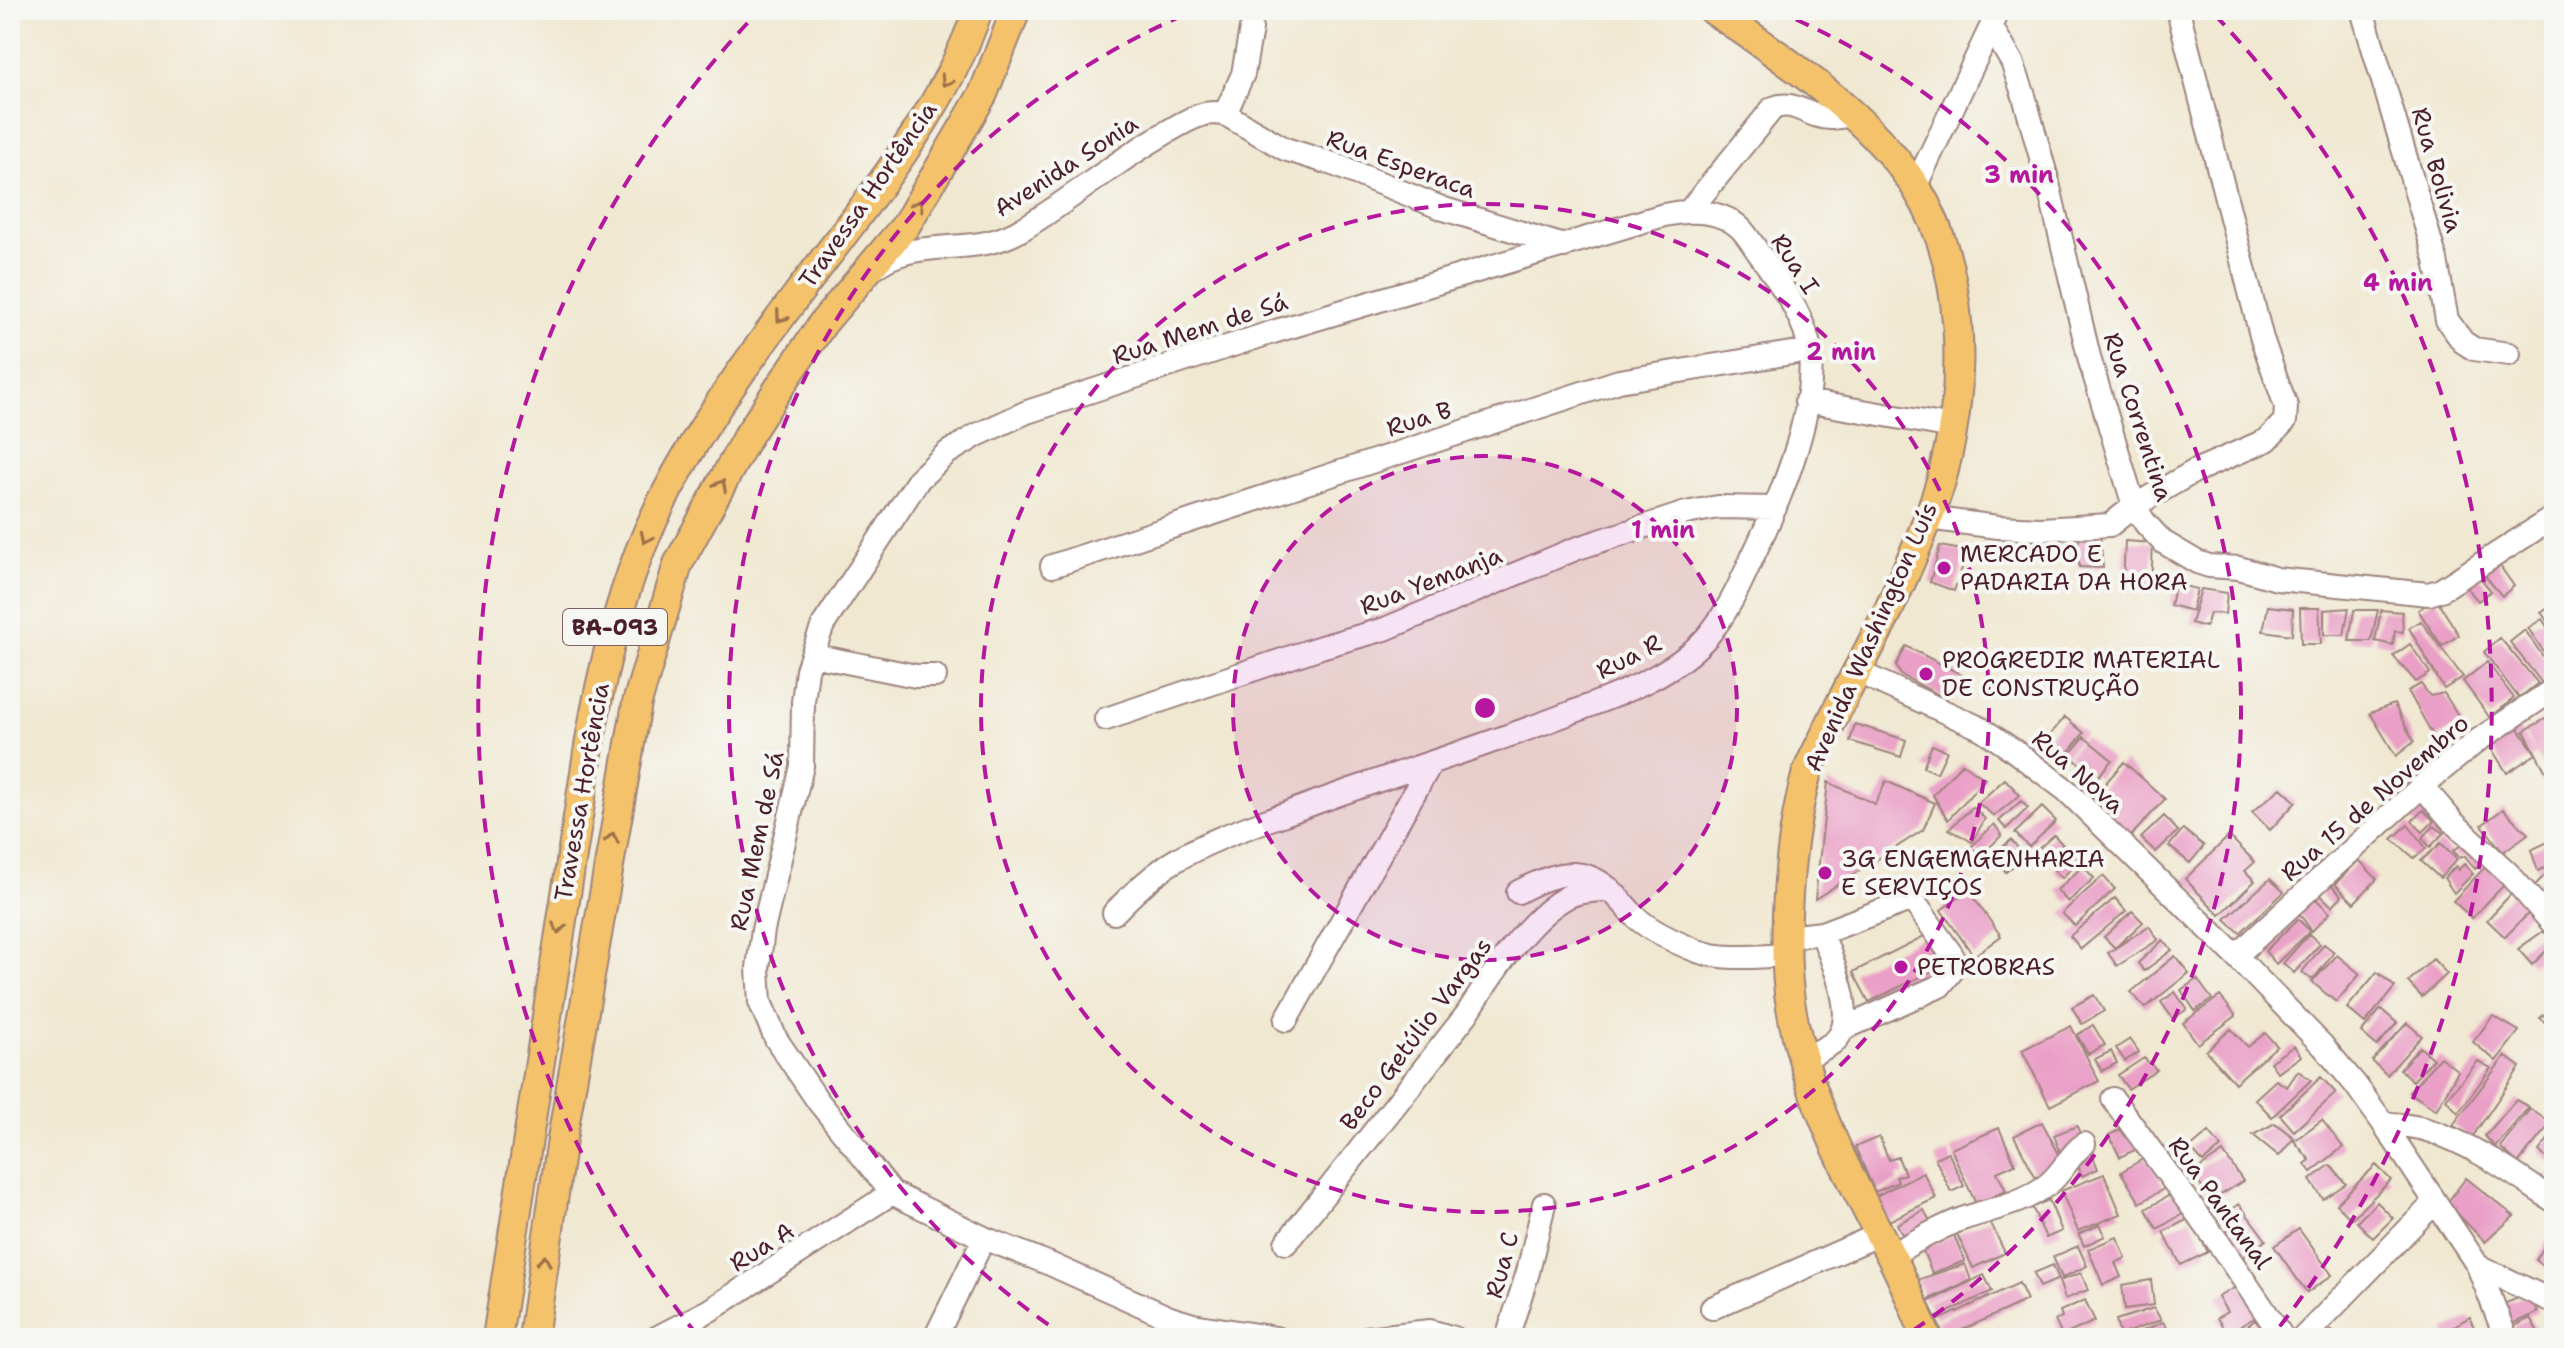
<svg xmlns="http://www.w3.org/2000/svg" width="2564" height="1348" viewBox="0 0 2564 1348" font-family="'Shantell Sans',sans-serif">
	<rect width="100%" height="100%" fill="#f6f6f2"/>
	<filter id="ink" filterUnits="userSpaceOnUse"><feTurbulence type="fractalNoise" baseFrequency=".0125" numOctaves="2"/><feDisplacementMap in="SourceGraphic" scale="16" xChannelSelector="R" yChannelSelector="G"/><feConvolveMatrix kernelMatrix="1 2 1 2 8 2 1 2 1" color-interpolation-filters="sRGB"/></filter>
	<filter id="wash" filterUnits="userSpaceOnUse"><feTurbulence type="fractalNoise" baseFrequency=".006" numOctaves="4" result="noise"/><feDisplacementMap in="SourceGraphic" scale="32" xChannelSelector="R" yChannelSelector="G"/><feGaussianBlur stdDeviation="1.8" result="paint"/><feColorMatrix in="noise" values="0 0 0 0 0 0 0 0 0 0 0 0 0 0 0 0 0 1.4 0 .05"/><feComposite in="paint" operator="in"/></filter>
	<g filter="url(#wash)">
		<rect width="100%" height="100%" fill="#f0e8d1"/>
		<g id="blocks">
			<path fill="#ea9fc6" d="M2100,535L2103,568L2079,567V536Z
				M2125,541L2153,543L2151,588L2123,586Z
				M1940,546L1968,551L1954,591L1930,582Z
				M2495,559L2514,586L2502,596L2481,571Z
				M2478,575L2491,591L2478,601L2464,584Z
				M2175,584L2197,589L2192,611L2170,605Z
				M2201,589L2227,593L2225,614L2210,613L2206,627L2191,623Z
				M2436,599L2459,635L2442,646L2418,610Z
				M2554,603V631L2541,612Z
				M2268,606L2293,609L2292,635L2263,631Z
				M2300,608H2319L2321,644H2301Z
				M2349,608L2344,635H2324V610Z
				M2354,610H2378L2371,641H2349Z
				M2381,610L2402,612L2403,632L2395,631L2393,645L2375,641Z
				M2542,619L2554,637V667L2528,628Z
				M2421,621L2463,677L2444,689L2409,628Z
				M2525,630L2554,673L2542,683L2510,642Z
				M2500,638L2538,683L2519,698L2484,652Z
				M2410,644L2430,673L2416,682L2393,656Z
				M1906,646L1962,675L1946,699L1901,675L1896,666Z
				M2487,662L2514,698L2490,718L2463,681Z
				M2421,684L2430,696L2444,693L2463,723L2435,739L2408,691Z
				M2394,704L2414,742L2396,756L2370,713Z
				M2065,717L2084,733L2062,760L2042,744Z
				M2547,718L2554,731V772L2548,776L2524,731Z
				M2514,722L2536,754L2507,773L2486,740Z
				M1855,724L1906,740L1901,757L1850,741Z
				M2084,737L2112,760L2097,778L2069,755Z
				M1932,745L1947,751L1937,773L1923,767Z
				M2124,762L2165,799L2129,838L2089,802Z
				M1962,763L1985,779L1948,820L1933,795Z
				M2005,779L2020,795L1994,816L1978,803Z
				M1886,781L1935,803L1923,830L1815,899L1828,782L1875,804Z
				M2281,788L2296,802L2270,830L2252,812Z
				M2021,801L2028,808L2006,829L1999,821Z
				M1973,807L1985,819L1972,842L1949,829Z
				M2042,807L2056,821L2029,847L2015,833Z
				M2503,809L2528,834L2503,852L2482,825Z
				M2423,810L2434,821L2423,832L2412,821Z
				M2164,816L2178,831L2156,852L2141,838Z
				M1994,824L2002,835L1983,854L1970,848Z
				M2408,825L2426,848L2414,858L2392,839Z
				M2434,826L2444,833L2430,847L2422,838Z
				M2183,829L2204,846L2190,863L2169,846Z
				M2054,835L2063,845L2046,859L2038,849Z
				M2229,836L2255,862L2245,871L2255,881L2220,915L2185,879Z
				M2554,839V864L2538,871L2531,850Z
				M2011,840L2025,856L2006,872L1992,856Z
				M2465,842L2485,860L2475,869L2465,856L2460,858L2453,851Z
				M2441,843L2457,859L2440,878L2421,861Z
				M2071,853L2079,860L2062,878L2054,870Z
				M2359,860L2377,879L2354,903L2335,884Z
				M2464,864L2473,874L2454,893L2444,878L2456,866L2458,870Z
				M2488,864L2507,882L2472,918L2453,901Z
				M2083,866L2094,878L2068,902L2057,890Z
				M2550,870L2554,872V899L2548,904L2534,886Z
				M2103,876L2115,889L2075,926L2062,913Z
				M2270,879L2284,892L2240,933L2225,919Z
				M2327,880L2342,896L2332,906L2316,891Z
				M1968,890L2001,936L1974,956L1941,910Z
				M2512,893L2531,911L2505,937L2487,920Z
				M2312,895L2330,913L2312,931L2298,912Z
				M2115,898L2126,911L2081,949L2070,936Z
				M2132,911L2143,922L2115,948L2104,937Z
				M2298,919L2310,931L2276,964L2265,951Z
				M2149,926L2158,940L2117,966L2108,953Z
				M2549,927L2554,934V943L2532,965L2518,949Z
				M2309,934L2320,944L2294,973L2283,963Z
				M1926,935L1942,966L1869,1002L1853,972Z
				M2163,940L2172,950L2144,971L2138,963Z
				M2324,944L2334,952L2313,980L2302,972Z
				M2337,955L2360,974L2336,1002L2312,982Z
				M2175,956L2189,973L2145,1008L2131,992Z
				M2433,959L2447,974L2422,997L2408,982Z
				M2377,972L2395,987L2365,1023L2347,1008Z
				M2197,979L2212,999L2195,1011L2181,990Z
				M2175,992L2187,1009L2173,1019L2161,1002Z
				M2094,995L2104,1011L2082,1024L2072,1007Z
				M2220,996L2236,1016L2198,1044L2183,1023Z
				M2554,1006V1029L2540,1018Z
				M2381,1009L2397,1023L2377,1046L2361,1032Z
				M2493,1016L2519,1031L2496,1061L2473,1042Z
				M2407,1023L2422,1036L2387,1075L2372,1061Z
				M2093,1025L2105,1045L2088,1054L2077,1035Z
				M2071,1026L2099,1081L2050,1106L2022,1050Z
				M2231,1029L2248,1047L2265,1033L2277,1046L2235,1083L2206,1051Z
				M2130,1039L2139,1052L2125,1061L2116,1048Z
				M2294,1046L2301,1056L2278,1073L2270,1062Z
				M2420,1047L2433,1059L2413,1081L2400,1069Z
				M2111,1051L2117,1063L2102,1071L2095,1059Z
				M2505,1056L2520,1067L2471,1139L2453,1125Z
				M2440,1057L2458,1071L2436,1110L2409,1092Z
				M2144,1058L2157,1070L2128,1089L2118,1075Z
				M2478,1061L2491,1068L2458,1113L2446,1099Z
				M2298,1071L2311,1080L2272,1117L2255,1099L2276,1080L2287,1087Z
				M2321,1077L2336,1093L2294,1131L2280,1115Z
				M2516,1100L2529,1107L2495,1147L2485,1136Z
				M2530,1109L2551,1123L2518,1163L2500,1147Z
				M2322,1120L2343,1147L2311,1172L2305,1164L2310,1160L2294,1141Z
				M2042,1122L2060,1156L2054,1169L2036,1178L2014,1136Z
				M2275,1123L2294,1138L2279,1156L2253,1135Z
				M2077,1126L2082,1139L2061,1154L2054,1135Z
				M2126,1127L2137,1149L2120,1157L2109,1135Z
				M1999,1128L2015,1164L1997,1172L2006,1191L1976,1204L1951,1149Z
				M2209,1132L2221,1147L2203,1162L2190,1148Z
				M2554,1132V1166L2539,1151Z
				M1879,1137L1889,1160L1898,1157L1905,1174L1896,1177L1898,1182L1875,1192L1855,1147Z
				M2090,1149L2098,1169L2082,1176L2074,1155Z
				M1948,1152L1964,1186L1951,1192L1935,1158Z
				M2223,1152L2243,1181L2211,1201L2192,1173Z
				M2146,1157L2165,1188L2140,1203L2121,1172Z
				M2330,1165L2346,1184L2323,1199L2310,1180Z
				M2376,1165L2391,1180L2351,1219L2336,1204Z
				M1923,1172L1936,1198L1889,1221L1876,1196Z
				M2104,1174L2121,1214L2078,1231L2061,1191Z
				M2466,1178L2514,1216L2485,1242L2447,1203Z
				M2175,1192L2186,1212L2157,1229L2146,1209Z
				M2049,1200L2062,1231L2046,1238L2032,1207Z
				M2377,1202L2393,1218L2373,1238L2357,1222Z
				M2239,1204L2266,1240L2242,1258L2224,1234L2234,1225L2226,1214Z
				M1924,1210L1934,1229L1906,1242L1897,1224Z
				M2190,1218L2208,1252L2181,1265L2163,1232Z
				M1989,1219L2005,1253L1973,1268L1957,1234Z
				M2099,1225L2105,1236L2084,1246L2079,1234Z
				M2299,1229L2332,1275L2307,1293L2274,1246Z
				M2552,1233L2554,1234V1274L2536,1260Z
				M1954,1235L1965,1261L1932,1273L1922,1249Z
				M2117,1237L2126,1258L2115,1263L2121,1277L2103,1285L2088,1249Z
				M2078,1246L2087,1266L2062,1278L2053,1257Z
				M1965,1264L1971,1280L1925,1301L1917,1280Z
				M2053,1265L2059,1279L2040,1287L2034,1273Z
				M2081,1273L2088,1290L2065,1299L2059,1281Z
				M1984,1275L1992,1291L1936,1318L1928,1302Z
				M2151,1280L2154,1305L2125,1309L2122,1285Z
				M2019,1283L2027,1300L1945,1338L1937,1321Z
				M2241,1284L2259,1315L2227,1334L2217,1318L2227,1312L2218,1297Z
				M2528,1294L2538,1312L2510,1325L2501,1305Z
				M2085,1300L2095,1321L2062,1336L2055,1320L2062,1317L2060,1311Z
				M2154,1308L2161,1320L2120,1335L2116,1320Z
				M2470,1317L2480,1338H2450L2445,1331Z
				M2530,1318L2538,1332L2533,1334L2535,1338H2519L2513,1327Z
				M2255,1320L2270,1338H2243L2239,1333Z
				M2163,1322L2174,1338H2126Z
				M2328,1327L2339,1338H2318Z"/>
		</g>
	</g>
	<g filter="url(#ink)">
		<use href="#blocks" fill-opacity="0" stroke="#9d847e" stroke-width="2"/>
		<g fill="none" stroke-linecap="round" stroke-linejoin="round">
			<g stroke="#9d847e" stroke-width="26">
				<path id="minor" d="M2362,10L2436,260L2447,320L2463,342L2474,349L2509,354
					M1992,28L2012,62L2024,96L2047,179L2090,361L2134,506L2146,524L2163,542L2197,562L2209,566L2239,568L2277,579L2429,594L2441,590L2554,517
					M1225,114L1285,149L1333,164L1444,209L1564,246
					M1915,187L1999,10
					M1690,210L1773,108C1791,101 1801,111 1818,116C1829,120 1840,117 1851,115
					M878,265C923,235 976,259 1024,228C1070,200 1111,165 1157,138C1171,130 1185,120 1201,115C1209,112 1217,113 1225,114L1243,74L1251,29
					M1806,401L1953,427
					M1927,518L1998,527L2041,529L2110,525L2134,506L2195,471L2267,440L2285,421L2286,406L2262,339L2178,10
					M1052,566L1619,381L1810,350
					M812,655L916,676H935
					M1856,671L1982,729L2013,750L2066,790L2236,956L2323,1046L2355,1084L2383,1123L2478,1266L2506,1338
					M1106,719L1321,647L1385,629L1575,549L1686,513L1718,507L1775,508
					M2422,786L2453,822L2509,874L2554,925
					M1518,892C1548,876 1578,863 1608,888C1619,897 1627,909 1638,919C1654,933 1677,943 1697,951C1725,961 1759,956 1788,955
					M1114,913C1131,895 1148,879 1168,865C1205,841 1249,827 1290,812C1383,777 1477,749 1570,713C1617,695 1672,676 1706,638C1726,615 1739,587 1751,560C1779,502 1816,417 1810,352C1806,317 1780,284 1761,256C1754,247 1747,234 1739,227C1719,209 1688,210 1664,215L1273,332L1027,412L977,435L947,453L919,479L823,625L812,655L807,670L803,702L802,766L763,930L758,968L760,1002L776,1039L818,1101L892,1193L984,1238L1050,1264L1170,1318L1193,1325L1276,1338
					M1788,937L1822,933L1912,899L1952,955V971L1940,986L1845,1028
					M2236,956L2422,786L2477,741L2554,689
					M1286,1020L1431,763
					M1803,1059C1813,1053 1828,1048 1836,1040C1859,1016 1831,960 1822,933
					M2113,1099L2218,1242L2283,1338
					M2383,1123C2397,1125 2413,1125 2427,1130C2472,1143 2515,1175 2554,1201
					M1286,1243L1467,1014C1490,977 1528,918 1567,897C1579,890 1596,891 1610,889
					M1890,1255C1914,1243 1937,1228 1962,1219C1991,1209 2022,1204 2047,1185C2063,1173 2068,1156 2084,1144
					M2478,1266L2554,1302
					M1712,1308L1878,1235
					M656,1338L710,1310L892,1193
					M935,1338L984,1238
					M1366,1338L1430,1331L1454,1338
					M1507,1338L1528,1272L1544,1204
					M2303,1338L2434,1203"/>
			</g>
			<g stroke="#9d847e" stroke-width="32">
				<path id="major" d="M1713,10C1782,57 1869,115 1915,186C1966,265 1967,381 1944,470C1933,513 1908,567 1889,609C1870,649 1847,688 1828,729C1821,744 1811,760 1806,776C1797,810 1792,845 1789,880C1786,920 1784,967 1791,1007C1806,1096 1849,1177 1891,1256C1905,1282 1915,1311 1927,1338
					M497,1338L590,740C601,676 616,613 639,553C676,459 737,375 797,295C861,210 944,112 978,10
					M533,1338L562,1139L637,703L678,564L746,439L779,388L823,323L906,225L983,94L1016,10"/>
			</g>
			<use href="#minor" stroke="#fff" stroke-width="22"/>
			<use href="#major" stroke="#f3c26a" stroke-width="28"/>
		</g>
		<defs><path id="oneway-chevron" d="M-2-3.5L2.5 0L-2 3.5" fill="none" stroke-width="1.6" stroke-linecap="round" stroke-linejoin="round" transform="scale(2)"/></defs>
		<g stroke="#9e704a">
			<use href="#oneway-chevron" transform="translate(946 81) rotate(121)"/>
			<use href="#oneway-chevron" transform="translate(918 205) rotate(-60)"/>
			<use href="#oneway-chevron" transform="translate(781 317) rotate(126)"/>
			<use href="#oneway-chevron" transform="translate(721 485) rotate(-62)"/>
			<use href="#oneway-chevron" transform="translate(646 538) rotate(115)"/>
			<use href="#oneway-chevron" transform="translate(612 838) rotate(-80)"/>
			<use href="#oneway-chevron" transform="translate(559 928) rotate(99)"/>
			<use href="#oneway-chevron" transform="translate(544 1261) rotate(-82)"/>
		</g>
	</g>
	<circle cx="1485" cy="708" r="252" fill="#b5179e" fill-opacity=".12"/>
	<g fill="none" stroke="#b5179e" stroke-width="4" stroke-dasharray="14 10">
		<circle cx="1485" cy="708" r="252"/>
		<circle cx="1485" cy="708" r="504"/>
		<path d="M1068 1338A755 755 0 0 1 1196 10M1774 10A755 755 0 0 1 1902 1338"/>
		<path d="M697 1335A1007 1007 0 0 1 755 15M2215 15A1007 1007 0 0 1 2273 1335"/>
	</g>
	<g fill="#b5179e" stroke="#f6f6f2" stroke-width="3">
		<circle cx="1944" cy="568" r="8"/>
		<circle cx="1926" cy="674" r="8"/>
		<circle cx="1825" cy="873" r="8"/>
		<circle cx="1901" cy="967" r="8"/>
	</g>
	<g text-anchor="middle" stroke-width="8" stroke-linejoin="round" paint-order="stroke">
		<rect fill="#f6f6f2" stroke="#7e6067" stroke-width="2" x="563" y="609" width="104" height="36" rx="6"/>
		<g font-size="22" font-weight="bold" fill="#4a1f2b">
			<text x="615" y="635">BA-093</text>
		</g>
		<g font-size="24" fill="#4a1f2b" stroke="#f6f6f2">
			<text transform="translate(1401 164) rotate(20)" y="8">Rua Esperaca</text>
			<text transform="translate(1066 166) rotate(-33)" y="8">Avenida Sonia</text>
			<text transform="translate(2437 170) rotate(74)" y="8">Rua Bolivia</text>
			<text transform="translate(868 195) rotate(-55)" y="8">Travessa Hortência</text>
			<text transform="translate(1795 264) rotate(57)" y="8">Rua I</text>
			<text transform="translate(1200 329) rotate(-18)" y="8">Rua Mem de Sá</text>
			<text transform="translate(2138 417) rotate(72)" y="8">Rua Correntina</text>
			<text transform="translate(1419 419) rotate(-18)" y="8">Rua B</text>
			<text transform="translate(1431 581) rotate(-21)" y="8">Rua Yemanja</text>
			<text transform="translate(1871 637) rotate(-66)" y="8">Avenida Washington Luís</text>
			<text transform="translate(1629 657) rotate(-27)" y="8">Rua R</text>
			<text transform="translate(2078 772) rotate(41)" y="8">Rua Nova</text>
			<text transform="translate(582 792) rotate(-80)" y="8">Travessa Hortência</text>
			<text transform="translate(2375 798) rotate(-41)" y="8">Rua 15 de Novembro</text>
			<text transform="translate(757 841) rotate(-78)" y="8">Rua Mem de Sá</text>
			<text transform="translate(1416 1034) rotate(-53)" y="8">Beco Getúlio Vargas</text>
			<text transform="translate(2220 1203) rotate(54)" y="8">Rua Pantanal</text>
			<text transform="translate(762 1247) rotate(-32)" y="8">Rua A</text>
			<text transform="translate(1502 1265) rotate(-75)" y="8">Rua C</text>
		</g>
		<g font-size="24" fill="#4a1f2b" stroke="#f6f6f2" text-anchor="start">
			<text x="1960" y="562">MERCADO E<tspan x="1960" dy="28">PADARIA DA HORA</tspan></text>
			<text x="1942" y="668">PROGREDIR MATERIAL<tspan x="1942" dy="28">DE CONSTRUÇÃO</tspan></text>
			<text x="1841" y="867">3G ENGEMGENHARIA<tspan x="1841" dy="28">E SERVIÇOS</tspan></text>
			<text x="1917" y="975">PETROBRAS</text>
		</g>
	</g>
	<circle cx="1485" cy="708" r="12" fill="#b5179e" stroke="#f6f6f2" stroke-width="4"/>
	<g font-size="24" text-anchor="middle" font-weight="bold" fill="#b5179e" stroke="#f6f6f2" stroke-width="8" stroke-linejoin="round" paint-order="stroke">
		<text x="2019" y="183">3 min</text>
		<text x="2398" y="291">4 min</text>
		<text x="1841" y="360">2 min</text>
		<text x="1663" y="538">1 min</text>
	</g>
	<rect width="2564" height="1348" fill="none" stroke="#f6f6f2" stroke-width="40"/>
</svg>
